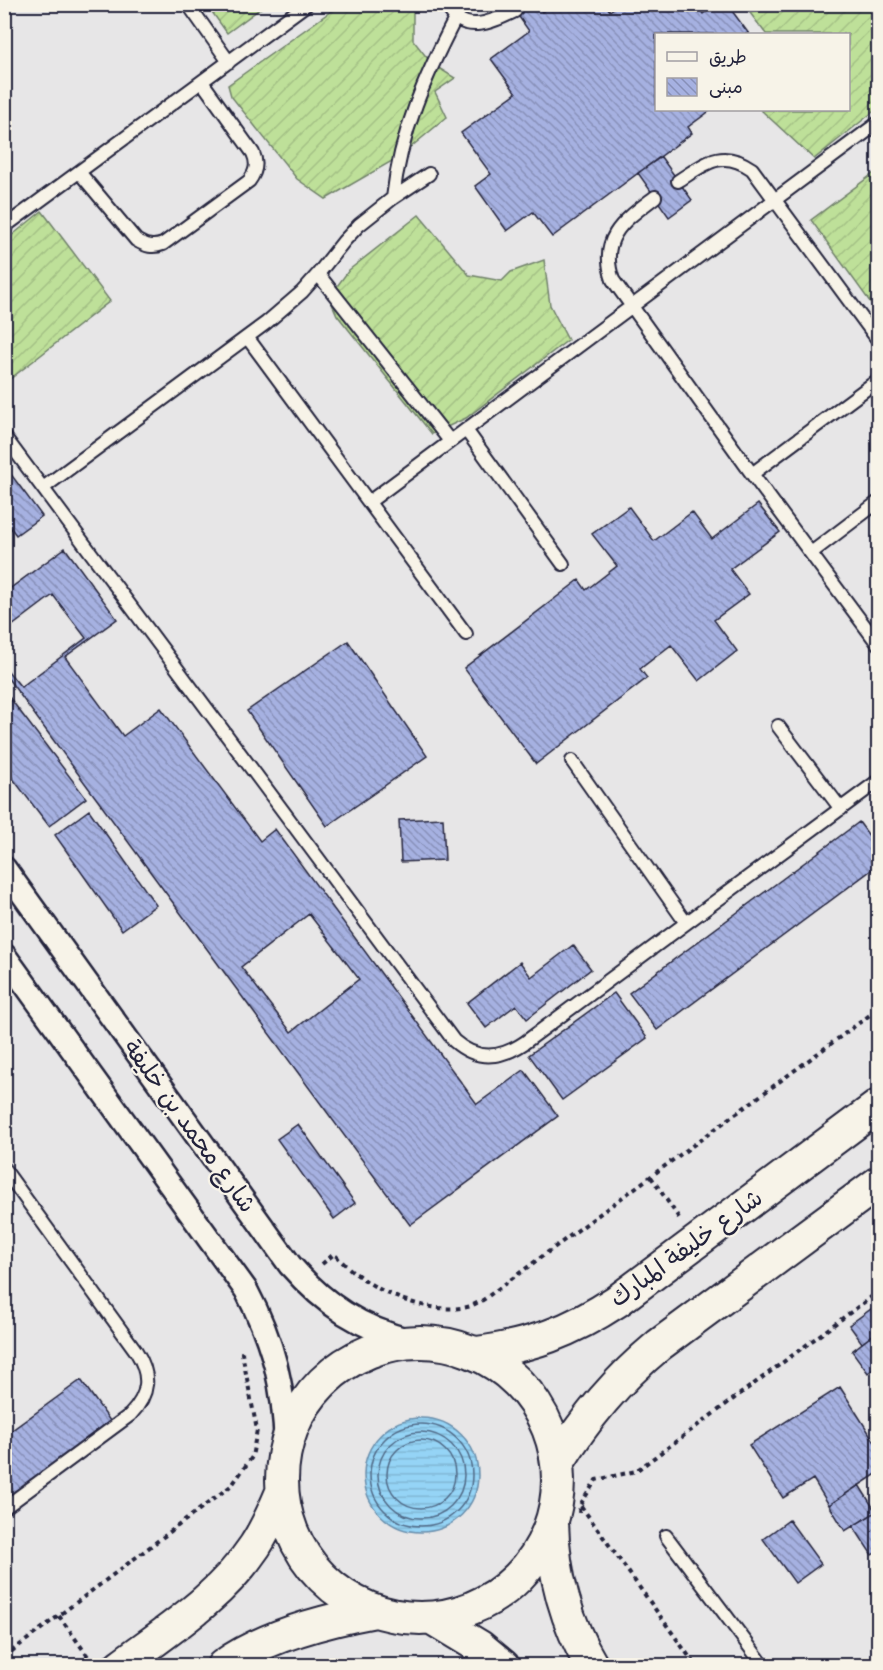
<svg xmlns="http://www.w3.org/2000/svg" width="883" height="1670" viewBox="0 0 883 1670" font-family="Mynerve,'Playpen Sans Arabic',sans-serif">
	<defs>
		<pattern id="garden-furrows" width="10" height="10" patternUnits="userSpaceOnUse" patternTransform="scale(1.5)"><rect width="10" height="10" fill="#bee099"/><path d="M-1 1l2-2M0 10L10 0M9 11l2-2" fill="none" stroke="#a3c085"/></pattern>
		<pattern id="water-rules" width="6" height="5" patternUnits="userSpaceOnUse" patternTransform="scale(1.5)"><rect width="6" height="5" fill="#95d4f6"/><path d="M0 2.5h6" fill="none" stroke="#80b6d4"/></pattern>
		<pattern id="building-back-hatch" width="6" height="6" patternUnits="userSpaceOnUse" patternTransform="scale(1.5)"><rect width="6" height="6" fill="#a6b1e1"/><path d="M-1 5l2 2M0 0l6 6M5-1l2 2" fill="none" stroke="#8790b8"/></pattern>
	</defs>
	<rect width="100%" height="100%" fill="#e7e6e7"/>
	<filter id="ink" filterUnits="userSpaceOnUse"><feTurbulence type="fractalNoise" baseFrequency=".0167" numOctaves="2"/><feDisplacementMap in="SourceGraphic" scale="12" xChannelSelector="R" yChannelSelector="G"/><feConvolveMatrix kernelMatrix="1 2 1 2 8 2 1 2 1" color-interpolation-filters="sRGB"/></filter>
	<g filter="url(#ink)">
		<path fill="url(#garden-furrows)" stroke="#70816a" stroke-width="1.5" d="M341,4L413,5V40L432,64L455,78L435,92L447,117L399,157L326,199L297,179L231,96L228,85Z
			M207,5H265L227,33Z
			M744,5H878V108L814,159L761,110H848V34H766Z
			M878,170V169V313L811,220Z
			M42,211L110,301L5,383V241Z
			M419,215L469,275L502,281L511,272L544,260L550,305L568,340L466,418L432,434L337,315L329,297L349,270Z"/>
		<path fill="url(#water-rules)" stroke="#678dab" stroke-width="1.5" d="M364 1475a57 57 0 1 1 114 0a57 57 0 1 1-114 0Z"/>
		<g fill="none" stroke-linecap="round" stroke-linejoin="round">
			<path stroke="#506986" stroke-width="1.5" d="M370 1475a51 51 0 1 1 102 0a51 51 0 1 1-102 0Z
				M378 1475a43 43 0 1 1 86 0a43 43 0 1 1-86 0Z
				M387 1474a34 34 0 1 1 68 0a34 34 0 1 1-68 0Z"/>
		</g>
		<path fill="url(#building-back-hatch)" stroke="#22223b" stroke-width="1.5" fill-rule="evenodd" d="M510,4H536L542,12L553,4H605L610,11L618,4H696L703,14L716,4H727L749,34H656V110H711L688,127L692,133L552,237L533,212L507,231L475,186L491,174L461,133L516,93L491,59L529,31Z
			M661,157L692,200L669,217L638,173Z
			M4,465L42,516L16,535L4,519Z
			M758,504L780,532L730,569L749,594L714,620L737,651L699,681L671,645L640,669L647,678L536,764L464,668L579,580L586,590L617,566L592,534L629,507L654,541L692,512L712,539Z
			M65,548L117,619L65,657L123,736L161,708L260,841L275,829L477,1104L524,1070L558,1116L410,1225L4,673V666L21,687L86,638L53,595L4,632V593ZM309,914L359,979L291,1032L241,967Z
			M348,641L427,756L327,826L247,711Z
			M6,693L86,798L49,826L4,767V694Z
			M89,810L156,905L122,930L55,835Z
			M443,818L445,860L401,862L399,820Z
			M859,822L878,848V865L657,1030L629,993Z
			M573,945L591,969L527,1019L516,1005L486,1028L467,1003L520,962L531,977Z
			M614,993L647,1038L562,1100L529,1055Z
			M298,1124L355,1203L334,1219L277,1139Z
			M878,1304V1331L862,1343L849,1325Z
			M878,1331V1365L868,1373L852,1351Z
			M81,1380L113,1425L4,1504V1436Z
			M840,1387L878,1447V1473L829,1505L813,1479L783,1498L749,1445Z
			M859,1485L876,1512L845,1531L829,1505Z
			M876,1512L878,1516V1551L872,1555L853,1526Z
			M789,1520L821,1564L795,1583L763,1539Z"/>
		<g fill="none" stroke-linecap="round" stroke-linejoin="round">
			<g stroke="#22223b" stroke-width="16">
				<path id="lane" d="M188,4L229,62
					M446,4C462,36 490,23 515,11
					M79,172L136,240C146,246 153,248 163,244L249,181C256,172 258,164 253,153L202,82
					M678,181C705,164 721,148 752,169L878,340
					M655,197C625,220 598,237 613,280L752,474L878,644
					M393,198C400,133 426,75 456,17
					M4,227L307,4
					M318,274L450,441
					M247,337L466,634
					M466,430L563,564
					M4,436L454,1041C477,1061 500,1059 524,1043L878,781
					M752,474L878,380
					M43,488L266,323L302,292L318,274L344,241L359,225L393,198L429,174
					M369,502L878,123
					M811,553L878,502
					M778,726L841,809
					M572,761L686,923
					M4,1169L136,1351C151,1375 150,1394 130,1415L4,1508
					M666,1536L764,1666"/>
			</g>
			<g stroke="#22223b" stroke-width="27">
				<path id="street" d="M4,868L290,1265C325,1305 360,1328 411,1341
					M4,955L246,1290C274,1343 284,1387 286,1446"/>
			</g>
			<g stroke="#22223b" stroke-width="36">
				<path id="secondary" d="M282 1480a138 138 0 1 1 276 0a138 138 0 1 1-276 0Z
					M476,1353C531,1346 570,1332 617,1301L878,1106
					M557,1464C586,1417 617,1380 659,1345L878,1183
					M552,1521C553,1573 565,1621 592,1666
					M432,1618L480,1647L503,1666
					M120,1666C168,1630 221,1597 255,1546C266,1529 274,1511 282,1492
					M223,1666C264,1636 327,1620 375,1611"/>
			</g>
			<path stroke="#22223b" stroke-width="4" stroke-dasharray="4.5 4.5" stroke-linecap="butt" d="M651,1177L679,1218
				M322,1264L334,1254C362,1283 397,1303 439,1308C449,1309 461,1309 471,1306C475,1304 479,1302 483,1300L878,1009
				M581,1506L696,1666
				M579,1513L580,1505L596,1480L636,1471L878,1292
				M59,1616L92,1662
				M4,1657L232,1485L252,1457L257,1430L242,1353L243,1347"/>
			<use href="#lane" stroke="#f7f3e8" stroke-width="12"/>
			<use href="#street" stroke="#f7f3e8" stroke-width="22"/>
			<use href="#secondary" stroke="#f7f3e8" stroke-width="32"/>
		</g>
	</g>
	<g text-anchor="middle" stroke-width="4.5" stroke-linejoin="round" paint-order="stroke">
		<g font-size="24" fill="#22223b" stroke="#f7f3e8">
			<text transform="translate(190 1126) rotate(54)" y="8">شارع محمد بن خليفة</text>
			<text transform="translate(686 1248) rotate(-36)" y="8">شارع خليفة المبارك</text>
		</g>
	</g>
	<rect width="883" height="1670" fill="none" stroke="#f7f3e8" stroke-width="24"/>
	<rect x="12" y="12" width="859" height="1646" fill="none" stroke="#22223b" stroke-width="2" filter="url(#ink)"/>
	<rect x="655" y="33" width="195" height="78" fill="#f7f3e8" stroke="#a29fa3" stroke-width="1.5"/>
	<rect x="667" y="52" width="30" height="9" fill="#f7f3e8" stroke="#a29fa3" stroke-width="1.5"/>
	<text x="709" y="63" font-size="18" fill="#22223b">طريق</text>
	<rect x="667" y="78" width="30" height="18" fill="url(#building-back-hatch)" stroke="#a29fa3" stroke-width="1.5"/>
	<text x="709" y="93" font-size="18" fill="#22223b">مبنى</text>
</svg>
